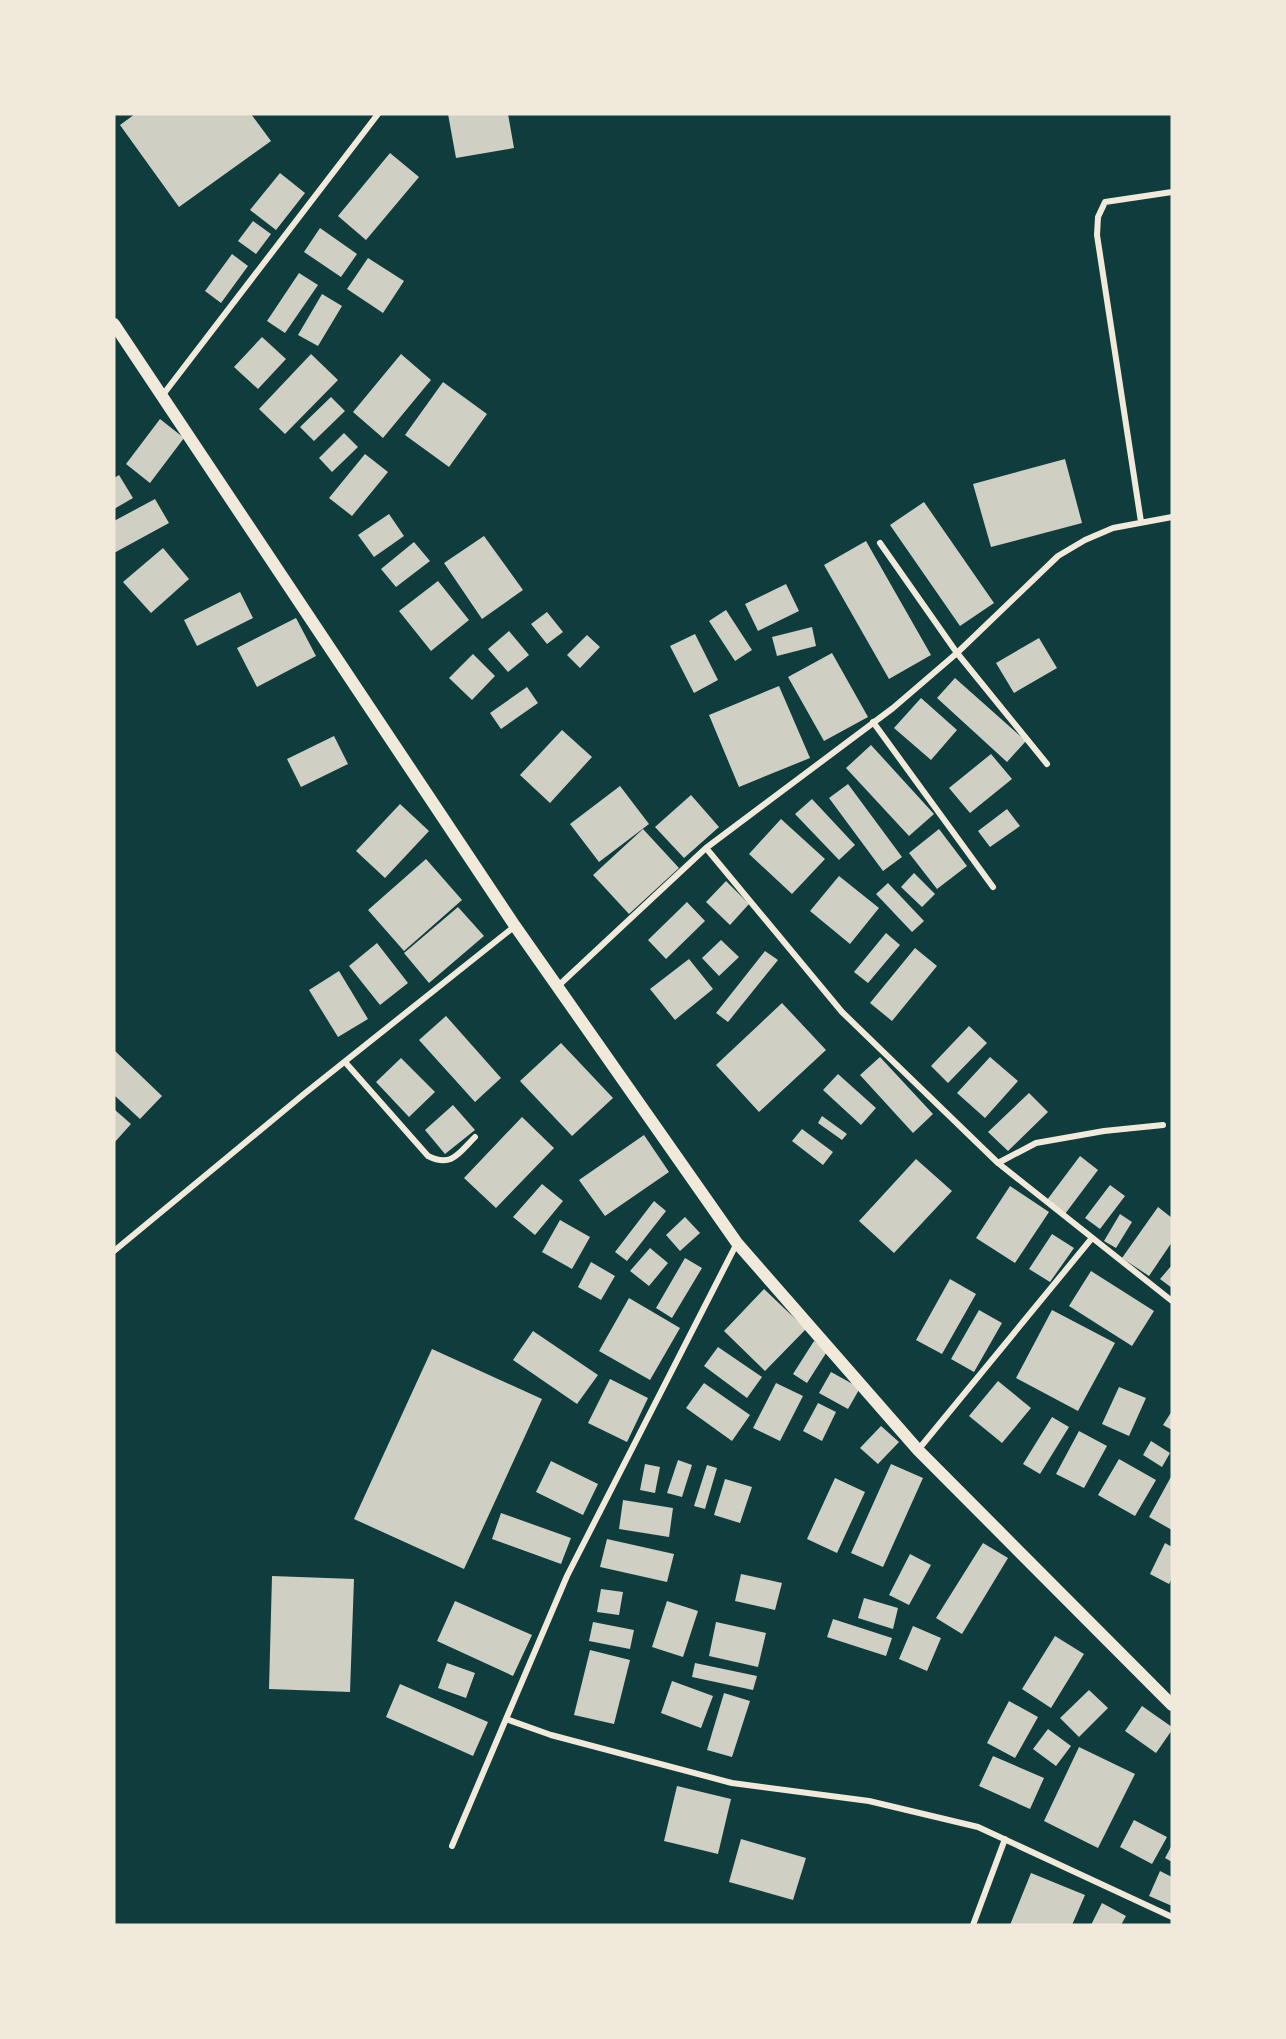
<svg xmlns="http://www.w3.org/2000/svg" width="1286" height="2039" viewBox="0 0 1286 2039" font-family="'Public Sans',sans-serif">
	<rect width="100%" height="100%" fill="#0f3d3e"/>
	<path fill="#cfcfc3" d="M135,114H251L271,141L179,207L120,125Z
		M448,114H508L514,148L456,158Z
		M390,153L419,177L366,240L338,216Z
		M280,173L305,193L276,230L250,210Z
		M253,221L271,234L256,254L238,241Z
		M320,228L357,254L341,277L304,252Z
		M232,254L248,266L221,303L205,291Z
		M368,258L404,281L383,313L347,289Z
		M299,273L318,285L285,333L267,321Z
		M322,294L342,306L318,346L298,335Z
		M262,337L286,359L258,389L234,367Z
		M311,354L338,380L285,434L259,409Z
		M401,354L431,380L383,438L353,412Z
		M443,382L487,414L449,467L405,435Z
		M331,397L345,411L314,441L300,427Z
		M160,419L184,438L150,483L126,464Z
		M344,433L358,447L332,472L319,458Z
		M365,454L388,472L352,516L329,498Z
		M1065,459L1082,523L991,547L973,484Z
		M119,475L133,498L114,509V478Z
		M155,499L169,523L114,553V521Z
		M924,502L994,603L960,626L890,525Z
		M389,514L404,536L374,557L358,535Z
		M484,536L523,590L482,619L444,563Z
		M866,541L931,655L889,679L824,565Z
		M414,542L430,561L396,587L381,569Z
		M163,548L189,579L151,613L123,582Z
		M438,581L469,620L431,651L399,611Z
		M786,584L799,611L758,631L745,604Z
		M240,592L253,618L197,646L184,620Z
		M726,610L752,650L735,661L709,621Z
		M547,612L563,632L547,644L531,624Z
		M296,618L316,656L257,687L237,648Z
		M812,627L816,646L777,656L772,637Z
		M509,631L529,655L508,672L488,649Z
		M695,634L718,680L694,693L670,646Z
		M587,635L600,647L580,668L567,655Z
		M1039,638L1057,668L1014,693L996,663Z
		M832,653L868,717L824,741L788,677Z
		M473,654L495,676L472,700L449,678Z
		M955,678L1026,741L1007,762L937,698Z
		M779,686L810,758L739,787L709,715Z
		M527,687L538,703L501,729L490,713Z
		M921,698L957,730L931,760L894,728Z
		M562,730L592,757L550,803L520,775Z
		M334,736L348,764L301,787L287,759Z
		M871,745L934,814L909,836L846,768Z
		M991,754L1012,779L970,813L949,788Z
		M848,784L902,857L883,871L829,798Z
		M620,786L649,824L599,862L570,824Z
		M691,795L719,827L684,858L655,827Z
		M812,799L855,845L839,860L795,814Z
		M400,804L429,831L385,878L356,851Z
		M1007,809L1020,826L990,847L978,831Z
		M781,819L825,859L792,894L749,854Z
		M643,829L679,868L629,914L593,875Z
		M939,829L967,866L937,889L909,853Z
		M426,859L462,900L404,951L368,910Z
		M914,873L935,894L922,907L901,887Z
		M839,876L879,908L850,944L810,911Z
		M726,881L749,904L730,925L706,902Z
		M888,883L924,921L912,932L876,894Z
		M687,902L705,921L666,959L648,940Z
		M458,907L484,936L429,983L404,953Z
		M886,933L900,945L868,983L854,972Z
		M721,940L739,957L719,976L702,958Z
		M377,943L408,983L380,1005L349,966Z
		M915,948L937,966L892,1021L870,1003Z
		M765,951L778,960L728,1022L716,1013Z
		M689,959L713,989L675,1020L650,989Z
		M339,971L368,1019L338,1037L309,990Z
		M782,1003L826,1050L759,1112L716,1065Z
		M446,1016L501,1078L475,1102L419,1040Z
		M969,1026L987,1043L948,1083L931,1066Z
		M561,1043L613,1098L572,1136L520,1081Z
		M114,1050L162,1096L140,1119L114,1095Z
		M880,1057L933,1114L913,1133L860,1075Z
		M990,1057L1018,1081L985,1118L957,1093Z
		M401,1058L435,1092L409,1117L376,1082Z
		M838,1074L876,1108L861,1125L823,1090Z
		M1029,1093L1048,1112L1008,1151L988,1132Z
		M453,1105L475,1130L445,1154L425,1130Z
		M114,1109L131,1124L114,1143Z
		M822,1116L847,1134L842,1140L818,1123Z
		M522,1117L554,1148L496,1208L464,1178Z
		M802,1129L833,1152L823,1165L792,1141Z
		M644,1135L669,1172L605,1216L579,1180Z
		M1080,1156L1098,1170L1065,1214L1047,1200Z
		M916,1159L952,1191L894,1253L859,1221Z
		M542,1184L563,1201L535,1235L513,1217Z
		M1110,1185L1125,1196L1100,1229L1085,1218Z
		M1010,1186L1049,1212L1015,1263L976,1238Z
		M654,1201L666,1211L627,1261L615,1252Z
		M1158,1207L1172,1218V1242L1149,1276L1122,1258Z
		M1120,1214L1132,1222L1116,1248L1104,1241Z
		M685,1217L700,1233L680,1251L666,1235Z
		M560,1220L590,1237L572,1269L542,1252Z
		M1052,1234L1074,1248L1050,1282L1029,1269Z
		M650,1248L668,1263L649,1286L630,1271Z
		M685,1258L702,1268L672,1318L656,1308Z
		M591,1262L615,1276L601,1300L578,1287Z
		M1172,1265V1288L1160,1279Z
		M1091,1271L1154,1311L1132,1346L1069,1306Z
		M950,1279L976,1294L942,1354L916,1340Z
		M764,1289L806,1329L765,1371L724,1331Z
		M629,1298L680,1328L650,1380L599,1351Z
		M979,1310L1002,1323L974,1372L951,1359Z
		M1052,1310L1115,1343L1078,1411L1016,1378Z
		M533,1331L598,1375L577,1404L513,1360Z
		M814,1341L828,1350L807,1383L793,1374Z
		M718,1347L762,1377L747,1398L704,1366Z
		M432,1349L542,1399L464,1569L354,1519Z
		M831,1372L860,1388L848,1409L819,1393Z
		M610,1379L648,1398L627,1442L588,1423Z
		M998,1381L1031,1408L1002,1443L969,1416Z
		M704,1383L750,1415L732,1441L686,1408Z
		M776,1383L803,1396L780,1441L753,1428Z
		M1119,1387L1146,1398L1129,1436L1102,1424Z
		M818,1403L836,1412L822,1441L803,1431Z
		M1172,1411V1430L1163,1425Z
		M1052,1417L1069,1427L1040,1474L1023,1464Z
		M881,1426L899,1442L878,1464L860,1448Z
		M1079,1431L1107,1446L1084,1488L1056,1474Z
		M1151,1441L1170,1453L1162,1467L1143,1455Z
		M1119,1459L1156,1480L1135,1516L1098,1495Z
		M678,1460L692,1465L682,1497L667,1493Z
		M551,1461L598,1484L583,1515L536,1492Z
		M645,1464L660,1467L655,1493L640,1490Z
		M891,1464L923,1478L883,1567L851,1553Z
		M707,1465L717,1468L705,1509L694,1506Z
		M1172,1475V1530L1149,1517Z
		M835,1478L865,1492L837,1553L807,1539Z
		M725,1479L752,1487L740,1523L714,1515Z
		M623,1500L673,1508L669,1537L619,1529Z
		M501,1513L571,1538L561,1564L492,1539Z
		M607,1539L674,1554L667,1582L600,1567Z
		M983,1543L1008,1558L962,1634L936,1618Z
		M1165,1543L1172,1547V1578L1169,1584L1150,1574Z
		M910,1554L931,1565L909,1605L889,1595Z
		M741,1574L782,1583L775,1610L735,1601Z
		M272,1576L354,1579L350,1692L269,1689Z
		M601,1589L623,1592L619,1615L597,1612Z
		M864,1598L898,1608L893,1629L858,1618Z
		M455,1601L532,1635L513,1676L437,1641Z
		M667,1601L698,1611L683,1657L652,1647Z
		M833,1619L892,1638L886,1656L827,1637Z
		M593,1622L634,1630L630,1649L589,1641Z
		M716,1622L766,1633L758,1667L709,1656Z
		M913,1626L941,1638L927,1671L899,1659Z
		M1055,1636L1084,1654L1051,1708L1022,1689Z
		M590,1650L630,1660L614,1724L574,1715Z
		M447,1663L475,1673L466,1698L438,1688Z
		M695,1663L757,1676L753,1690L692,1677Z
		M672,1681L713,1696L701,1728L661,1713Z
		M400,1684L488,1722L473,1756L386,1717Z
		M1089,1690L1108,1708L1079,1737L1060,1718Z
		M724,1693L750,1701L732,1757L707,1750Z
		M1009,1701L1038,1717L1015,1758L987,1743Z
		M1142,1706L1172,1727V1730L1156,1753L1125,1731Z
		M1048,1729L1071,1746L1056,1766L1033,1749Z
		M1079,1747L1135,1774L1098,1848L1044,1821Z
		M993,1756L1044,1778L1030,1809L979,1786Z
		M677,1786L731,1799L718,1854L664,1841Z
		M1134,1820L1167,1837L1152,1864L1120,1847Z
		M741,1839L806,1858L793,1900L729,1882Z
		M1172,1845V1862L1165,1858Z
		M1160,1871L1172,1877V1906L1149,1896Z
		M1031,1873L1085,1895L1072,1925H1010Z
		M1102,1903L1126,1916L1121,1925H1091Z"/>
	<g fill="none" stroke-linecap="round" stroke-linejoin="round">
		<path stroke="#f1e9da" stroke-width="6" d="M162,396L378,114
			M1141,522L1097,235L1098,217L1105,202L1172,192
			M880,543L957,653L1047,764
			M873,722L993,887
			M706,848L842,1012L998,1163L1172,1301
			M557,987L706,848L893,708L957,653L1058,556L1085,540L1113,528L1172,517
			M345,1062L428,1156C452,1168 459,1153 475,1137
			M998,1163L1036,1143L1104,1131L1163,1125
			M737,1243L567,1576L506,1719L551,1735L732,1783L869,1801L978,1827L1172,1917
			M114,1251L304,1094L515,926
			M918,1450L1092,1238
			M452,1846L506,1719
			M973,1925L1005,1839"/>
		<path stroke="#f1e9da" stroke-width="12" d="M114,324L515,926L737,1243L918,1450L1172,1705"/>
	</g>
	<rect width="1286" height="2039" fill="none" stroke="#f1e9da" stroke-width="231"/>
</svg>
